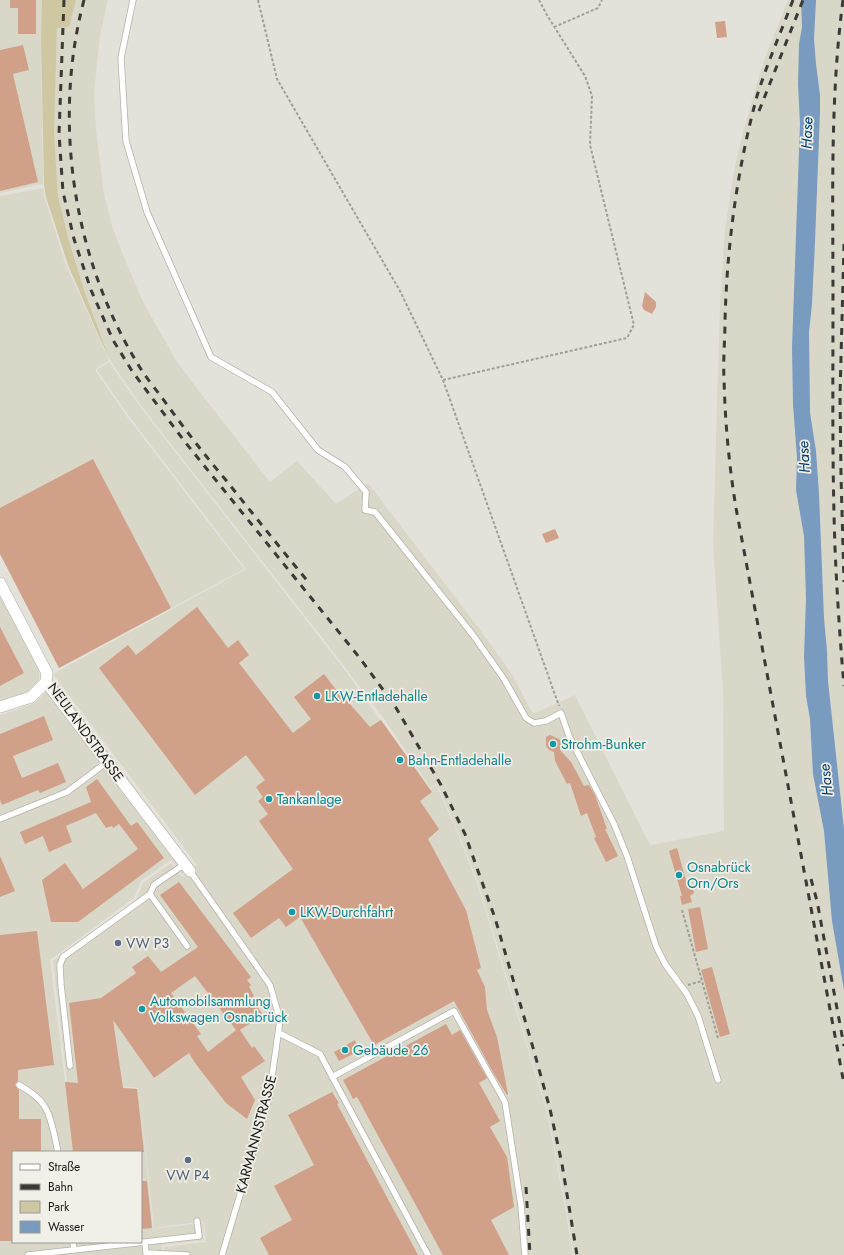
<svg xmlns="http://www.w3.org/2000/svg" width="844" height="1255" viewBox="0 0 844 1255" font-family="Jost,sans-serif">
	<rect width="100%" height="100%" fill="#e3e2da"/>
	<path fill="#d9d7c8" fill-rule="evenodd" d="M0,0H42L41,37L43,184L0,193Z
		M76,0H108L100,36L94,93L96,130L104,194L112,226L123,255L144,304L176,360L195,386L270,482L297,461L336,504L368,483L481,631L513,676L533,714L575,695L650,845L724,831L723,692L713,544L720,304L725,230L734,171L743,132L763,63L788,0H844V1255H574L567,1212L548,1112L478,882L454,822L437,784L430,787L385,720L334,653L142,407L110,360L85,293L69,241L58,196L54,134L57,27H69Z
		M43,188L44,196L66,265L109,360L95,370L128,418L244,569L59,668L0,554V196Z
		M109,362L141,408L345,670L431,792L432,787L436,785L453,822L477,883L547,1112L566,1213L573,1255H165L164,1247L206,1242L204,1221L154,1228L139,1088L91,1083L139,1089L153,1229L203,1223L204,1240L162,1245L163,1255H0V715L7,713L35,703L56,682L193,865L182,874L171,860L141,881L134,898L50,960L65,1081H67L53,961L136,900L143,883L171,863L182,877L197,865L53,674L246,569L129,416L97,370ZM13,1152H141V1242H13Z
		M0,591L39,667V683L29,693L0,701Z"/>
	<path fill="#cec7a1" d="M42,0H76L69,27L57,28L54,134L58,196L69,241L85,293L110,360L97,332L68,265L46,197L44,185L41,37Z"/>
	<path fill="#789bbf" d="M801,0H816L814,39L816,64L820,95V112L815,242L812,304L809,332L810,413L816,451L819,494L824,618L827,651L828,681L844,829V990L832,921L824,831L813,774L810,719L806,696L804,656L806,598L804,536L796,490L797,458L793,404L792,348L800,123L798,84L799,44L802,27Z"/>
	<path fill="#d1a089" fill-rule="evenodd" d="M10,0H36V34H18V8H10Z
		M725,21L727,37L717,38L715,22Z
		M23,45L29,70L13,74L38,182L0,191V50Z
		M645,292L656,302V307L652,314L644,310L642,306Z
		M93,459L171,608L59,668L0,554V508Z
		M555,529L559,538L546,543L542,534Z
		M197,607L228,648L238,640L249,655L239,663L293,733L311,719L294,697L324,674L341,696L342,695L370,727L381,720L432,792L420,801L439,829L428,839L466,910L481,968L477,970L485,987L487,1010L497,1037L508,1094L507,1095L494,1074L454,1001L374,1045L300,917L286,927L279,918L251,938L233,913L293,869L259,821L268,814L258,801L263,797L256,787L265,780L246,755L195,795L99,668L128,645L136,655Z
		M0,627L24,673L0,686Z
		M44,716L53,740L13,756L22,778L58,763L66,782L40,793L38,790L2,805L0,800V734Z
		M550,735L559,739L561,742L560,750L571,762L584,786L589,785L595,795L607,829H605L618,856L606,862L594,838L596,837L587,813L581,816L570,783L567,784L555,761L554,752L549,750L546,746V737Z
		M97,779L131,826L137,822L164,858L78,922H51L42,880L65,863L83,889L138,849L119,824L113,828L112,826L106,828L96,813L66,826L72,842L49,852L43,836L25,844L20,832L91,802L86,787Z
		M677,848L687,884L692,885L694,893L690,896L692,902L682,905L680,896H682L669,851Z
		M0,856L15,891L0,897Z
		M179,882L251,977L247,980L251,985L249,987L254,996L253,997L259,1007L258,1008L263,1015L240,1030L252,1048L254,1046L265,1061L241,1077L255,1100L247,1119L226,1103L195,1063L189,1053L154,1078L113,1020L123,1088L137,1089L144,1152H73L65,1082L78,1083L69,1003L101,998L136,973L132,967L148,956L161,972L198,947L160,895ZM195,976L236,1030L208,1052L197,1036L201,1034L171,993Z
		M700,907L708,949L696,952L688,909Z
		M37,931L54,1065L18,1070V1081L16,1083L15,1085L19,1090V1119H41V1152H13V1241H0V935Z
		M712,967L730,1034L720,1037L701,970Z
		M446,1024L452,1035L460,1030L487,1078L479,1083L500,1121L490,1127L507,1157L514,1207L491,1220L509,1255H443L357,1097L353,1099L343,1080Z
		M355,1040L359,1051L339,1061L334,1052Z
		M332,1092L339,1103L337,1104L418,1255H269L260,1238L292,1220L274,1186L314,1165L288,1115Z
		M141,1181H147L152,1228L141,1229Z"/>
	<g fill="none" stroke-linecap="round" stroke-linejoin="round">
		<g stroke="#b3b1aa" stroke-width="7">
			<path id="service" d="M133,0L121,58L126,141L147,212L211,357L272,392L318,450L345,467L366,492L365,510L375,512L473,635L504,679L526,718L534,723L546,721L561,713L569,736L614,824L627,856L656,946L665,964L687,994L698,1016L718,1080
				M0,819L67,792L107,762
				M185,864L154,885L150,894L187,946
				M190,871L270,985L280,1020L269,1098L222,1255
				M279,1033L320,1054L428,1255
				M70,1066L61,985L60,965L63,957L150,894
				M332,1077L454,1011L505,1102L521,1205L525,1255
				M19,1085C28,1090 40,1098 45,1107C52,1118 55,1139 58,1152
				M73,1242L74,1250
				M145,1242L146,1253L187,1255
				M28,1255L199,1236L197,1221"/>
		</g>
		<g stroke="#b3b1aa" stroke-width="12">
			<path id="minor" d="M0,583L47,673L46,682L190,871
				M0,707L31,697L46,682"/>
		</g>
		<path stroke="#9f9f98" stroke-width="2" stroke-dasharray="3 2" stroke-linecap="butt" d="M258,0L277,79L400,291L443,380L559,706
			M554,27L598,8L602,0
			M443,380L627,338L634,325L590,145L592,96L585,76L547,15L539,0
			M682,910L718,1038
			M688,985L702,981"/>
		<use href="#service" stroke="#fff" stroke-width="5.5"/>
		<use href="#minor" stroke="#fff" stroke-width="11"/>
		<path stroke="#3a3a36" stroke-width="3" stroke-dasharray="7 7" stroke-linecap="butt" d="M64,0L59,134L63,192L74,239L91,290L113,340L132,371L185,442L359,657L395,706L441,785L465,834L478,871L495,918L534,1051L550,1109L562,1164L577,1255
			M84,0C52,121 73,259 139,366C145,376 153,386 160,395C181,424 202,452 225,479C253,514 281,549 310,584
			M793,0C781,32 767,64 757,96C737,170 727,245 725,321C725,340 723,359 724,378C725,422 729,465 736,508L844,1084
			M843,0C830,98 833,198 833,296C833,380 832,464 835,548C837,594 840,640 844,686
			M759,111L803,0
			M844,244L840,395L841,476L844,582
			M811,879L817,901L844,1046
			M526,1187L530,1255"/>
	</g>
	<g fill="#0f9aa8" stroke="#f0efe8" stroke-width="1.5">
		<circle cx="317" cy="696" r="4"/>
		<circle cx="553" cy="744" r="4"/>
		<circle cx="400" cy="760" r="4"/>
		<circle cx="269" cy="799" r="4"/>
		<circle cx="679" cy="875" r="4"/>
		<circle cx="292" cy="912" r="4"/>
		<circle cx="142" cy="1009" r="4"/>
		<circle cx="345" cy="1050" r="4"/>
	</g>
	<g fill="#5c6f8a" stroke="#f0efe8" stroke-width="1.5">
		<circle cx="118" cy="943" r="4"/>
		<circle cx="188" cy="1160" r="4"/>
	</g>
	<g text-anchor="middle" stroke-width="3.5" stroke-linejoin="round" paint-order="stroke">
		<g font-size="14" fill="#0d838f" stroke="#f0efe8" text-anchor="start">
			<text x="325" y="701">LKW-Entladehalle</text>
			<text x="561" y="749">Strohm-Bunker</text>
			<text x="408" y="765">Bahn-Entladehalle</text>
			<text x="277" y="804">Tankanlage</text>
			<text x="687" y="872">Osnabrück<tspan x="687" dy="16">Orn/Ors</tspan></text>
			<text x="300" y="917">LKW-Durchfahrt</text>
			<text x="150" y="1006">Automobilsammlung<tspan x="150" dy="16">Volkswagen Osnabrück</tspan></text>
			<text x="353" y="1055">Gebäude 26</text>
		</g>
		<g font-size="14" fill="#191916" stroke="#f0efe8">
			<text transform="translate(86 732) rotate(54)" y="5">NEULANDSTRASSE</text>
			<text transform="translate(256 1134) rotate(-75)" y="5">KARMANNSTRASSE</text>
		</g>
		<g font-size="14" fill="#4e5e75" stroke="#f0efe8" text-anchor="start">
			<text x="126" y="948">VW P3</text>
			<text x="188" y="1180" text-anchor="middle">VW P4</text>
		</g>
		<g font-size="15" font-style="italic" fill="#023b69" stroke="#f0efe8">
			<text transform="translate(807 133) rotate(-88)" y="5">Hase</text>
			<text transform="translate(804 457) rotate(-93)" y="5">Hase</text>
			<text transform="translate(826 780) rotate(-96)" y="5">Hase</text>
		</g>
	</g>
	<rect x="12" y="1151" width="130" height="92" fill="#f0efe8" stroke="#9a9994"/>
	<rect x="20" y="1164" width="20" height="6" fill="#ffffff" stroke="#9a9994"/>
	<text x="48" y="1171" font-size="12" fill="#191916">Straße</text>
	<rect x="20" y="1184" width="20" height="6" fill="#3a3a36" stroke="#9a9994"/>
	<text x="48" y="1191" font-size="12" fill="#191916">Bahn</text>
	<rect x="20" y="1201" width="20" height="12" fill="#cec7a1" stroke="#9a9994"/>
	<text x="48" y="1211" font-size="12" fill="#191916">Park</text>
	<rect x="20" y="1221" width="20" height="12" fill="#789bbf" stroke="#9a9994"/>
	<text x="48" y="1231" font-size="12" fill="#191916">Wasser</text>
</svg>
